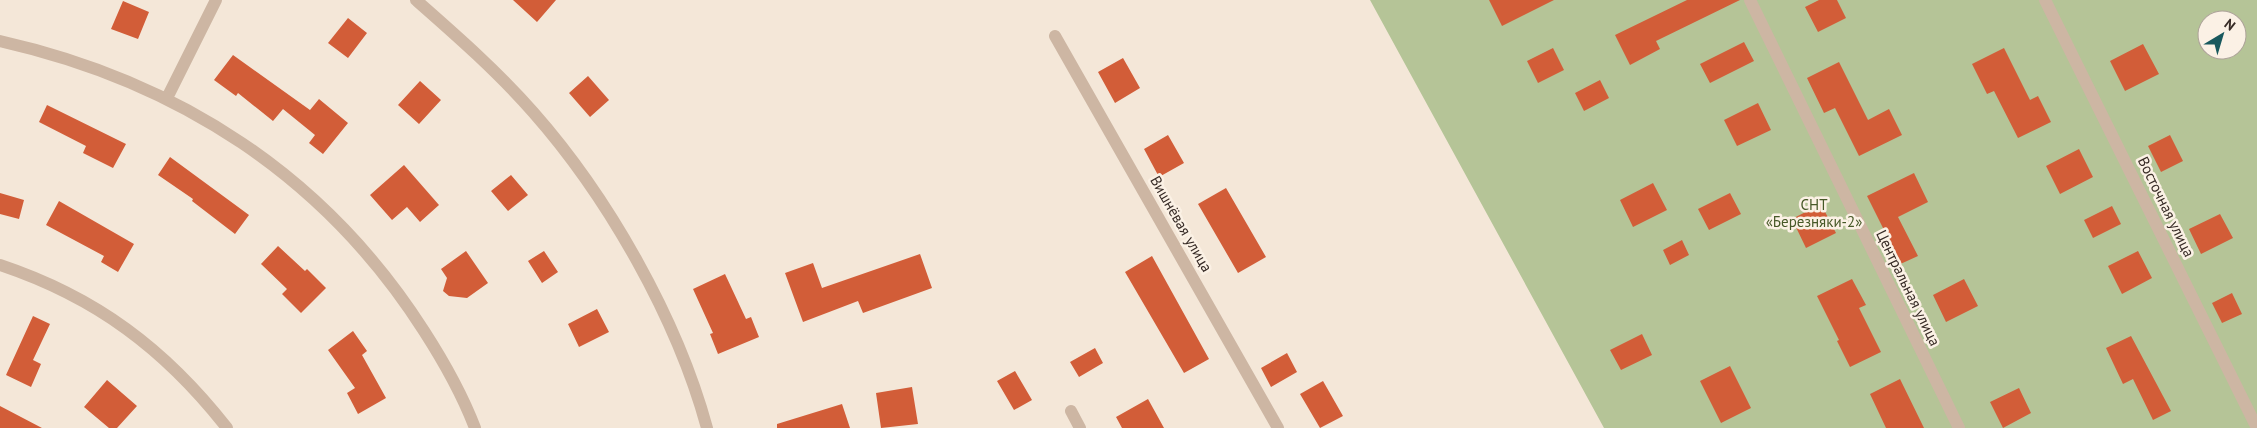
<svg xmlns="http://www.w3.org/2000/svg" width="2257" height="428" viewBox="0 0 2257 428" font-family="'PT Sans',sans-serif">
	<rect width="100%" height="100%" fill="#f4e7d8"/>
	<path fill="#b5c497" fill-rule="evenodd" d="M1370,0H2257V428H1604ZM2207,20H2237V50H2207Z"/>
	<path fill="#d25d38" d="M513,0H556L537,22Z
		M1489,0H1554L1502,26Z
		M1687,0H1740L1656,41L1660,49L1630,65L1615,35Z
		M1819,0H1837L1846,18L1818,32L1805,7Z
		M123,1L149,12L138,39L111,29Z
		M348,18L367,33L348,58L328,43Z
		M1744,42L1754,61L1710,83L1700,64Z
		M2143,44L2159,74L2125,91L2110,61Z
		M1553,48L1564,70L1538,83L1527,61Z
		M2004,48L2030,100L2038,96L2051,122L2018,138L1994,91L1987,94L1972,64Z
		M233,55L310,110L319,99L348,123L323,154L309,143L315,135L283,109L273,121L238,93L236,96L214,80Z
		M1123,58L1140,88L1115,103L1098,72Z
		M1839,62L1868,120L1889,109L1902,135L1859,156L1835,108L1824,113L1807,78Z
		M588,76L609,100L590,117L569,93Z
		M1600,80L1609,98L1584,111L1575,93Z
		M420,81L441,100L419,124L398,105Z
		M1758,103L1771,130L1737,146L1724,120Z
		M47,105L126,144L113,168L83,153L86,146L39,122Z
		M1168,135L1184,163L1159,177L1144,149Z
		M2170,135L2183,161L2161,172L2148,146Z
		M2079,149L2093,177L2060,194L2046,166Z
		M170,157L249,215L235,234L192,201L193,199L158,175Z
		M404,165L439,205L420,222L407,207L392,220L370,195Z
		M1914,173L1928,202L1898,217L1918,256L1896,266L1887,248L1892,246L1867,196Z
		M511,175L528,195L508,211L491,191Z
		M1653,183L1667,210L1633,227L1620,200Z
		M1226,188L1266,257L1238,273L1198,204Z
		M0,193L24,200L19,219L0,214Z
		M1730,193L1741,214L1709,230L1698,209Z
		M59,201L134,244L118,272L101,262L104,256L46,225Z
		M1821,204L1836,233L1806,248L1792,219Z
		M2112,206L2121,224L2093,238L2084,220Z
		M2220,214L2233,238L2201,254L2189,229Z
		M1682,240L1689,255L1670,265L1663,250Z
		M278,246L305,271L307,269L326,288L301,313L282,294L287,289L261,264Z
		M466,251L488,283L467,298L449,296L443,291L447,278L441,269Z
		M544,251L558,272L542,283L528,261Z
		M2138,251L2152,278L2122,294L2108,266Z
		M920,254L932,288L863,313L858,301L803,322L785,273L813,263L822,288Z
		M1152,256L1209,359L1184,373L1125,272Z
		M725,274L746,319L751,317L759,337L718,354L710,334L713,333L693,289Z
		M1852,279L1866,305L1859,308L1881,352L1850,367L1837,341L1839,340L1817,296Z
		M1964,279L1978,306L1946,322L1933,295Z
		M2232,293L2242,314L2222,323L2212,303Z
		M597,309L609,332L579,347L568,324Z
		M33,316L50,324L33,360L41,364L31,387L6,375Z
		M353,331L367,351L362,355L386,398L358,414L347,393L355,388L328,350Z
		M1642,334L1652,355L1621,370L1610,350Z
		M2131,336L2171,411L2153,420L2133,379L2123,384L2106,348Z
		M1095,348L1103,363L1079,377L1070,362Z
		M1287,353L1297,372L1271,387L1261,368Z
		M1730,366L1751,408L1721,423L1700,381Z
		M1015,371L1032,400L1014,410L997,381Z
		M1900,379L1924,428H1886L1870,394Z
		M107,380L137,406L117,428H109L84,407Z
		M1323,381L1343,416L1320,428L1300,394Z
		M912,387L918,424L881,428L876,393Z
		M2019,388L2031,413L2003,428L1990,402Z
		M1148,399L1164,428H1122L1116,417Z
		M842,404L850,428H777V424Z
		M0,406L42,428H0Z"/>
	<g fill="none" stroke-linecap="round" stroke-linejoin="round">
		<path stroke="#cdb6a3" stroke-width="12" d="M416,0C457,36 497,71 533,112C608,197 677,318 707,428
			M1750,0L1959,428
			M2045,0L2257,428
			M1055,36L1278,428
			M0,41C178,81 325,176 424,331C444,362 462,394 475,428
			M167,98L216,0
			M0,265C96,297 165,349 227,428
			M1071,411L1080,428"/>
	</g>
	<g text-anchor="middle" stroke-width="5" stroke-linejoin="round" paint-order="stroke">
		<g font-size="15" fill="#465827" stroke="#fbf1e5">
			<text x="1814" y="210">СНТ<tspan x="1814" dy="17">«Березняки-2»</tspan></text>
		</g>
		<g font-size="15" fill="#372b26" stroke="#fbf1e5">
			<text transform="translate(2166 207) rotate(64)" y="5">Восточная улица</text>
			<text transform="translate(1181 224) rotate(60)" y="5">Вишнёвая улица</text>
			<text transform="translate(1908 288) rotate(64)" y="5">Центральная улица</text>
		</g>
	</g>
	<g transform="translate(2222 35) rotate(38)"><circle r="24" fill="#fbf1e5" stroke="#ada299"/>
	<path d="M0-4L9 19L0 12L-9 19Z" fill="#18585d"/>
	<text y="-8" font-size="14" font-weight="bold" text-anchor="middle" fill="#372b26">N</text>
	</g>
</svg>
